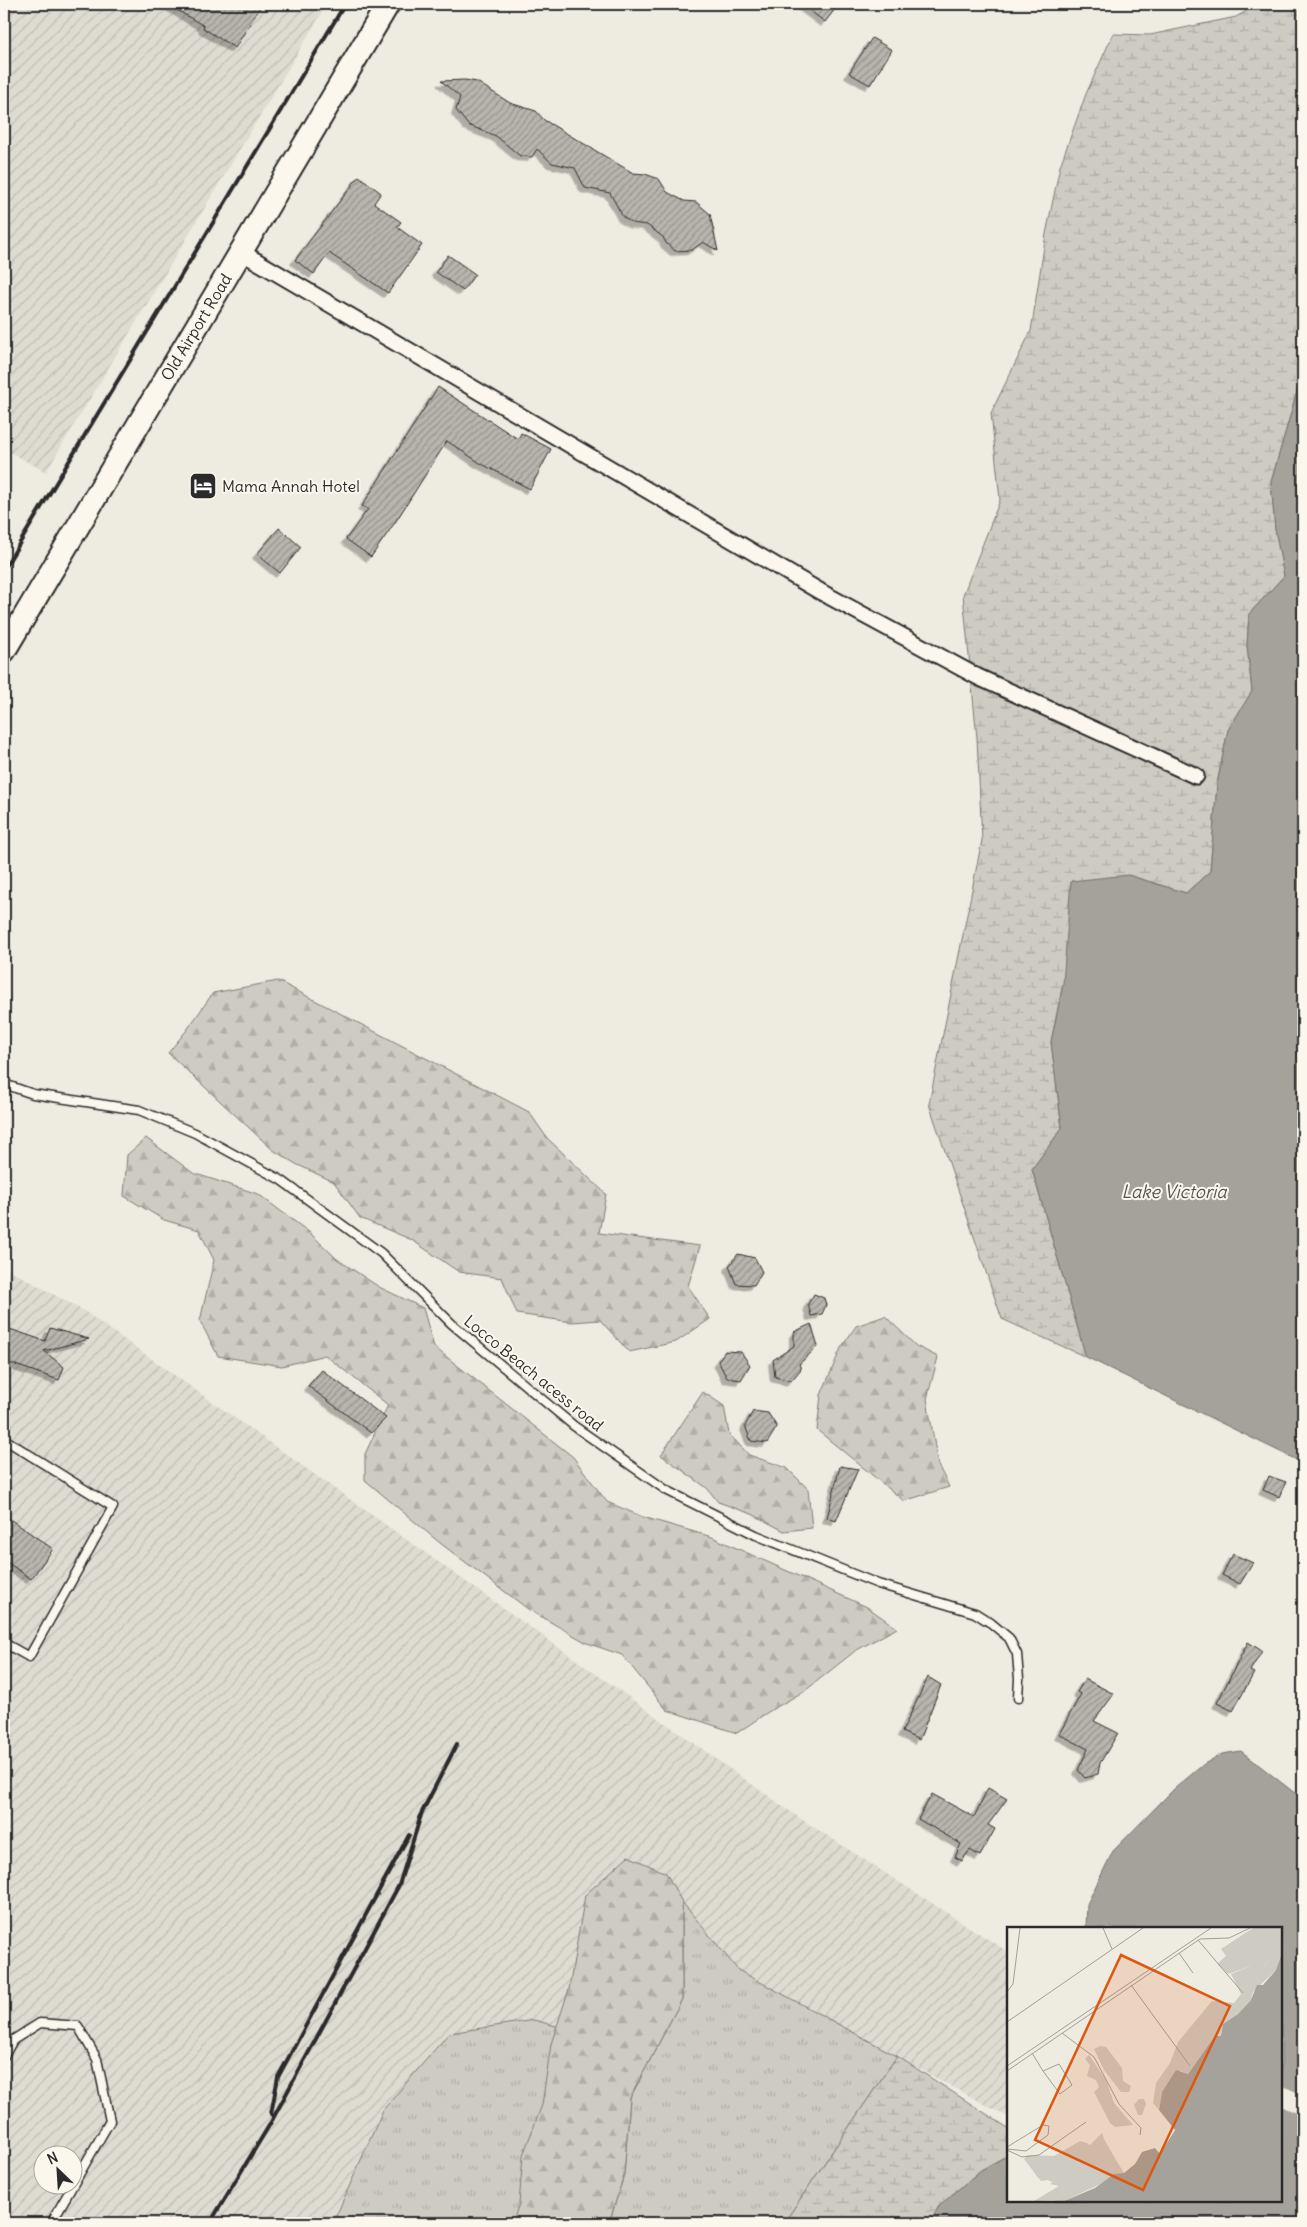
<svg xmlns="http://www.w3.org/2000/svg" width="1307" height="2227" viewBox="0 0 1307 2227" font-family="Delius,sans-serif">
	<defs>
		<pattern id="industrial-furrows" width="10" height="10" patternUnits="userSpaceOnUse" patternTransform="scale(1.25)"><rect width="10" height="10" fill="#dedbd1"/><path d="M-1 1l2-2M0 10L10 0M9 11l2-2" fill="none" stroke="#bfbcb4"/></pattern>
		<pattern id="grass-tufts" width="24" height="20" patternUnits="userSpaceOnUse" patternTransform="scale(1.25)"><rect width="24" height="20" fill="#cecbc2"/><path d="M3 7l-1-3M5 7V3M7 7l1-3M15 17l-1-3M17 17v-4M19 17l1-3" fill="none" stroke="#b1aea7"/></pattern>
		<pattern id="forest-firs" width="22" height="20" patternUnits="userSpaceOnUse" patternTransform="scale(1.25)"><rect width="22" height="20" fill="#cecbc2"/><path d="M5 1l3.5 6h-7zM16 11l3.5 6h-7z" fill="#b1aea7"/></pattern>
		<pattern id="wetland-marsh" width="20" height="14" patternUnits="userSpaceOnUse" patternTransform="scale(1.25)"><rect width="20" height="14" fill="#cecbc2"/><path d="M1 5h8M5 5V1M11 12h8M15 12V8" fill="none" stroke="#b1aea7"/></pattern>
		<pattern id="building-hatch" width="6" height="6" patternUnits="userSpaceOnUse" patternTransform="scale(1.25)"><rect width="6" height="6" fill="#b8b5ae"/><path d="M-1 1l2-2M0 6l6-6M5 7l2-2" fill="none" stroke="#96938e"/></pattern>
		<filter id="shadow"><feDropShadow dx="-4.5" dy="4.5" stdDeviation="0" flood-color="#0004"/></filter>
	</defs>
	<rect width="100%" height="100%" fill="#eeebe0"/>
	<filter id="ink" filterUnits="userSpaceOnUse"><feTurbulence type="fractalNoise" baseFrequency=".02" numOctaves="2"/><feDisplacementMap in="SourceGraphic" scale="10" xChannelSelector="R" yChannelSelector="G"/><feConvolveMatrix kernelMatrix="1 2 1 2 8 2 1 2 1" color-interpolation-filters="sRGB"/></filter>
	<g filter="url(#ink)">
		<path fill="url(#industrial-furrows)" fill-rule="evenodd" d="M4,4H327L46,472L4,449Z
			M4,1267L84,1311L798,1817L1008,1952V2117L698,1949L609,2223H4ZM42,2154H72V2184H42Z"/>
		<path fill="url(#grass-tufts)" stroke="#7c7b76" d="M682,1902L738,1970L897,2056L786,2220L780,2223H609L624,2175L630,2098L682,1999Z
			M534,2020L607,2040L552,2223H333L383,2110L449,2033Z"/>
		<path fill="url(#forest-firs)" stroke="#7c7b76" d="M278,981L529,1112L547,1138L606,1194L599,1233L700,1246L688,1286L710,1319L676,1342L629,1352L600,1320L572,1322L517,1314L502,1278L459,1272L412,1240L360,1218L334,1182L296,1164L273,1150L168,1053L187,1030L213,993Z
			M146,1138L193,1173L258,1194L310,1233L337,1259L379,1287L423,1308L434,1347L573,1457L607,1502L643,1517L712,1537L867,1607L897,1628L855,1651L806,1690L768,1712L737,1733L667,1710L622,1655L587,1643L528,1609L440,1543L365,1480V1454L388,1405L325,1355L282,1366L218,1356L200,1321L214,1260L199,1230L164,1220L124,1196L127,1155Z
			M885,1316L916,1346L938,1357L927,1399L938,1465L949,1487L904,1501L817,1430L821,1395L841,1348L856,1326Z
			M703,1392L724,1406L729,1434L749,1455L787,1468L808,1489L812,1528L784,1531L752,1514L718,1502L707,1488L661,1455Z
			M628,1856L666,1873L682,1902V1999L630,2098L624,2175L609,2223H512L519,2204L523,2155L542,2105L551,2044L569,1989L585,1895Z"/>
		<path fill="url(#wetland-marsh)" stroke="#7c7b76" d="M1259,4H1303V371L1271,482L1275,529L1284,576L1249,614L1247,645L1252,692L1228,730L1217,784L1210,871L1186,893L1128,875L1063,984L1051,1042L1062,1128L1032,1169L1086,1357L1002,1319L929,1104L982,840L977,738L963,595L1000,500L991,413L1031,331L1046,234L1060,166L1086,94L1113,34L1150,35L1236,17Z
			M897,2056L1008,2128V2155L981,2170L939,2206L930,2223H780L786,2220Z"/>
		<path fill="#a4a29a" stroke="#74726e" d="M1303,371V1463L1086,1357L1032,1169L1062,1128L1051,1042L1063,984L1071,881L1128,875L1186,893L1210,871L1217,784L1228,730L1252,691L1247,645L1249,614L1284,576L1275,529L1271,482Z
			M1241,1751L1296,1794L1302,1792L1303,1780V2223H930L939,2206L981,2170L1008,2155V2201H1281V1928H1086L1087,1904L1113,1851L1174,1789L1204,1764L1222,1754Z"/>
		<path fill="#eeebe0" d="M1281,2085L1303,2095V2116L1281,2106Z"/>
		<path fill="url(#building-hatch)" stroke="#2b2b2b" filter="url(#shadow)" d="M167,4H262L235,48L203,28L204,26Z
			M801,4H839L825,22Z
			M872,38L892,50L870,85L849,73Z
			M465,80L477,82L510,103L536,111L544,120L633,173L645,174L659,179L667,192L684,201L696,202L710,214L718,251L703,242L692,250L675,251L666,243L663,237L647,225L632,223L623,217L610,193L585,188L575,168L552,163L537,149L532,157L520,156L496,136L468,125L456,110L460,97L441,81Z
			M359,176L381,193L374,203L401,222L397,227L422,245L388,293L329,253L314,274L295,260Z
			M448,255L475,274L463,291L436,272Z
			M438,387L518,439L521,433L551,449L530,489L480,463L447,441L396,521L371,557L346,539L368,509L362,506Z
			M279,528L301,547L280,573L257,554Z
			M738,1254L755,1258L762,1272L754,1285L736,1284L729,1266Z
			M814,1294L824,1298L826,1305L822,1314L811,1316L808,1304Z
			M811,1324L818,1346L799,1364L801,1369L791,1381L775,1377L773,1360L794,1346V1332Z
			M4,1327L45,1341L50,1328L89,1339L44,1351L64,1367L59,1380L4,1361Z
			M725,1351L741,1352L750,1365L741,1380L727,1378L718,1361Z
			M322,1370L386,1418L371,1433L308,1386Z
			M753,1411L768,1413L777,1427L767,1443L751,1441L745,1426Z
			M840,1466L858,1469L836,1521L827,1518Z
			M1269,1476L1286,1482L1279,1497L1263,1490Z
			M4,1515L53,1549L31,1579L4,1560Z
			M1233,1554L1253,1563L1240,1584L1222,1575Z
			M1248,1642L1262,1651L1250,1671L1254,1673L1233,1711L1217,1703Z
			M928,1677L941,1685L919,1740L902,1732Z
			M1085,1679L1114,1694L1094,1721L1118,1733L1100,1763L1098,1774L1085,1778L1078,1770L1088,1749L1059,1734L1081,1694L1077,1692Z
			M988,1788L1007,1799L988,1825L995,1829L980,1856L970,1850L962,1861L955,1857L961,1844L918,1819L932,1794L974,1817Z"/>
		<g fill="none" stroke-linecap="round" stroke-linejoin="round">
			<g stroke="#2b2b2b" stroke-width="11">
				<path id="service" d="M4,1084L33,1094L139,1110L195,1133L281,1180L381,1253L452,1324L574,1426L666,1490L756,1535L878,1584L975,1613L991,1623L1009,1638L1017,1654L1019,1679L1018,1698
					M4,1439L113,1507L29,1657L4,1643
					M4,2056L13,2040L40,2023L78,2026L97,2059L110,2121L51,2223"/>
			</g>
			<g stroke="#2b2b2b" stroke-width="19">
				<path id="minor" d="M241,252L821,592L978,677L1196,776"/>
			</g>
			<g stroke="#2b2b2b" stroke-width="26">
				<path id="secondary" d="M4,651L388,4"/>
			</g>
			<use href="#service" stroke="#fbf7ec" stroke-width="8"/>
			<use href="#minor" stroke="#fbf7ec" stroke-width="15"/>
			<use href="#secondary" stroke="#fbf7ec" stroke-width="22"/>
			<path stroke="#2b2b2b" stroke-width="4" d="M4,569L345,4
				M419,1818L457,1744
				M271,2114L278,2077L409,1835
				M210,2223L270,2124L399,1885L422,1812"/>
		</g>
	</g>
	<defs>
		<g id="hotel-square" transform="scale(1.4375)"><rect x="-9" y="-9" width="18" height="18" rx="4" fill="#2b2b2b" stroke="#fbf7ec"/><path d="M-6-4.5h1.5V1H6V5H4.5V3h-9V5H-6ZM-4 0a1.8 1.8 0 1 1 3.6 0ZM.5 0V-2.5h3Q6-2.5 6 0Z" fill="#fff"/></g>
	</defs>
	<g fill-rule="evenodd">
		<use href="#hotel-square" x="203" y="486"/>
	</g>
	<g text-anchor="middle" stroke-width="4" stroke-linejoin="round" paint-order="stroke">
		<g font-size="16" fill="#2b2b2b" stroke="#fbf7ec">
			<text transform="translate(196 327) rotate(-59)" y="6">Old Airport Road</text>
			<text transform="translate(534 1373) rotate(39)" y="6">Locco Beach acess road</text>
		</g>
		<g font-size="16" fill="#2b2b2b" stroke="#fbf7ec" text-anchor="start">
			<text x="222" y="492">Mama Annah Hotel</text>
		</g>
		<g font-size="18" font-style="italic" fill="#555552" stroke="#fbf7ec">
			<text x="1174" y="1198">Lake Victoria</text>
		</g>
	</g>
	<g transform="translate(1007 1927)">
		<rect width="275" height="275" fill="#eeebe0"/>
		<path d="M246,1H275V14H264L257,27L263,33L257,39H244L221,47L210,37L219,29L214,22ZM97,212L109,233L62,254L50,273L27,274L52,259L41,253L34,254L17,232L21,228L47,229L73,214L80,216L86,221L59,251L74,241Z" fill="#cecbc2"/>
		<path d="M93,119L99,120L115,141L116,154L124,159L122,165H114L97,143L87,122ZM82,128L99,153L107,176L126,198L108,200L103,196L87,165L92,160L89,153L80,149L83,138L78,132ZM132,172H137L139,177L135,188H131L127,178ZM95,206L97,212L93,220L74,241L52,259L43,257L61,245L65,236ZM21,231L36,235L44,249L41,253L31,251L21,236Z" fill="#cecbc2"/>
		<path d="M264,14H275V26L269,43L246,65L244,73L231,87L216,97L214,109H208L181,147L174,144L164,151L155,165L152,183L146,176L149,156L163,136L171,115L205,74L227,76L234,67L224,47L244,39H257L263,33L256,27ZM109,233L117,246L57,274H45L50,273L62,253Z" fill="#cecbc2"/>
		<path d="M275,26V274H57L88,261L107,247L117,246L128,237L135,225L148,221L153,227L168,203L152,183L155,165L169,143L181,147L208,109H214L216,97L231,87L244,73L250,58H256L269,43Z" fill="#a4a29a"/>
		<path fill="none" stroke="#a09e98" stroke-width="1" d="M96,1L105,22M191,13L236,66M172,26L186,46M124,58L183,139M0,65L6,57L13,1M0,95L136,1M55,106L87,130L112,177L134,201L133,208M25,126L36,144L53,167L65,158L52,137L36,144M0,139L204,1M0,144L193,12L222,11L243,1M0,220L36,198L42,199L41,208L19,224L0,222M0,223L15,230L32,228L79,195"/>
		<path fill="#df570e" fill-opacity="0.15" stroke="#df570e" stroke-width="2.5" d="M114,28L223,79L136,263L28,213Z"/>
		<rect width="275" height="275" fill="none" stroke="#2b2b2b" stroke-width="2.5"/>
	</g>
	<rect width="1307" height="2227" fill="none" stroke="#fbf7ec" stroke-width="20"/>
	<rect x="10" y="10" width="1287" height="2207" fill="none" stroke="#2b2b2b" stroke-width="2" filter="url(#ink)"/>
	<g transform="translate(58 2170) rotate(335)"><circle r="24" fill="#fbf7ec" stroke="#a8a59f"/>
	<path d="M0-4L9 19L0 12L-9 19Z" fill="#2b2b2b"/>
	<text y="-8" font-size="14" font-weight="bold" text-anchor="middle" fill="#2b2b2b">N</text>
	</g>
</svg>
